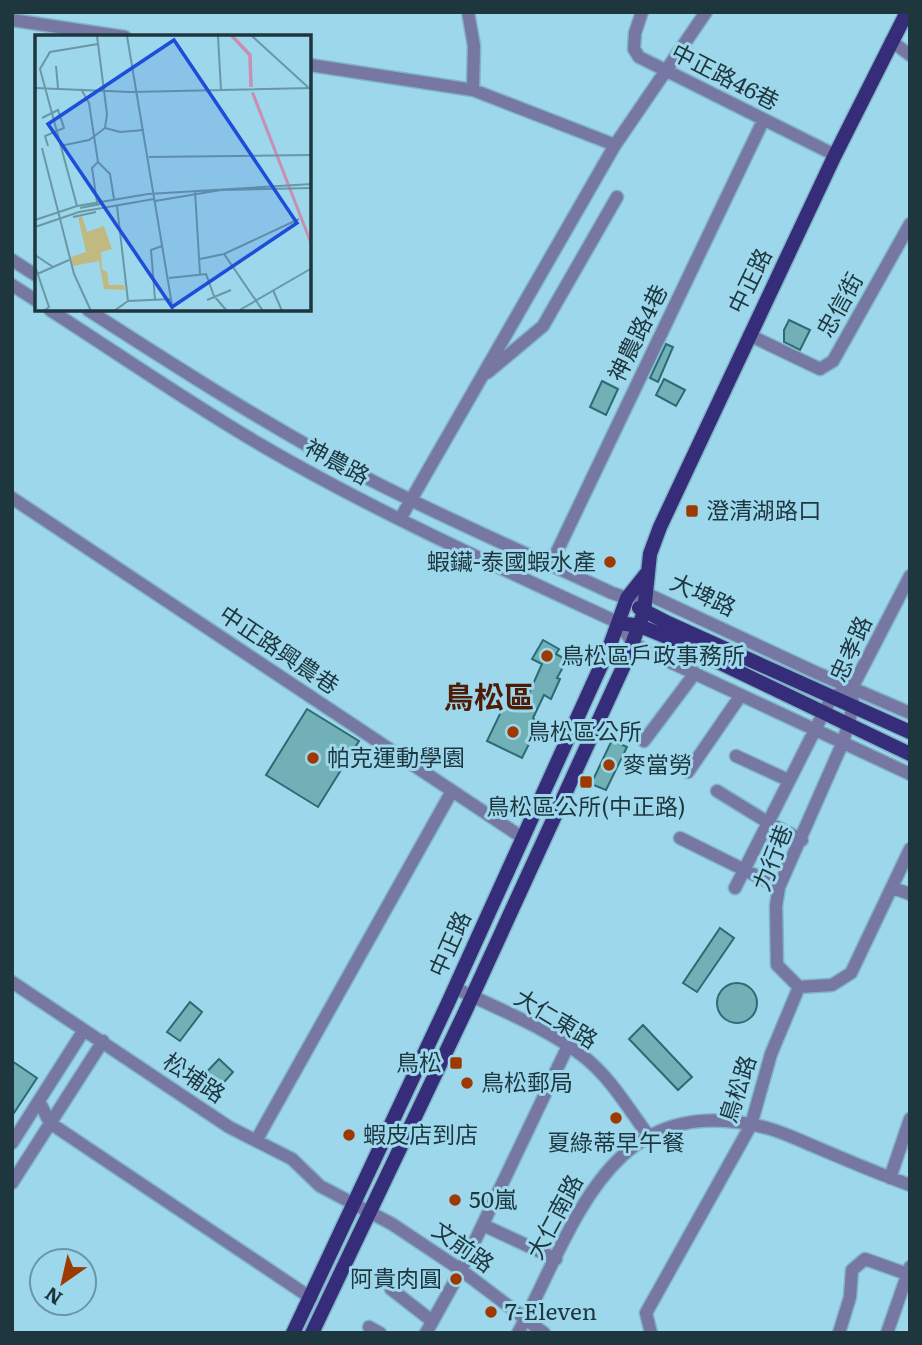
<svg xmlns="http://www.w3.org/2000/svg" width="922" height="1345" viewBox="0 0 922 1345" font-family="Literata,'Noto Sans TC',serif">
	<rect width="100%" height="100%" fill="#9dd7ec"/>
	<path fill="#70b0b6" stroke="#2a6c71" stroke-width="2" d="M789,320L810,330L800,350L784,342V330Z
		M666,344L673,347L658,382L650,378Z
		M664,379L685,390L676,406L656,395Z
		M602,381L618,389L606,415L590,407Z
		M543,640L559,649L556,654L567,660L557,678L560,679L551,699L544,695L533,718L539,724L522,758L487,741L510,693L526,700L542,664L532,659Z
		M307,709L359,741L318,807L266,775Z
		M612,740L627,747L606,790L591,784Z
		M720,928L734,938L697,992L683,983Z
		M717 1003a20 20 0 1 1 40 0a20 20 0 1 1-40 0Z
		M190,1002L202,1012L180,1041L167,1032Z
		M643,1025L692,1077L678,1090L629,1039Z
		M219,1059L233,1072L217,1090L202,1077Z
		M12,1061L37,1078L12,1116Z"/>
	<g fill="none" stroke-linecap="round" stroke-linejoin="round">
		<g stroke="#81b4c6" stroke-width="15">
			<path id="minor" d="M468,12L474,46L473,90
				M642,12L635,33L634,49L639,57L835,155
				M12,20L125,37
				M891,41L910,55
				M310,65L473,90L615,145
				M12,260L37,276
				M12,285L37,301
				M50,310C120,355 189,403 261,445C376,512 498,567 619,623L633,643L653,654L910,774
				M88,310C178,368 267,425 361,475C443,518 528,554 612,593L627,598L645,593L817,673L910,713
				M749,335L820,369L833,361L910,224
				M487,373L543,326L617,197
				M12,498L523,838
				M400,519L615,145L706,12
				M551,564L763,121
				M644,741L695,673
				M736,756L788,780
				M688,772L741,695
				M717,791L769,823L802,840
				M680,838L779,887
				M735,888L824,712L832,697L841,693
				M893,888L910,894
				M12,982L229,1127L292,1159L320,1186L392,1224L461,1270L544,1333
				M799,987L777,965L776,906L779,887L843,742L853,707L852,688L910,576
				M455,988C498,1009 545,1027 583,1056C610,1077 628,1108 648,1135
				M39,1101L50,1123L311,1298
				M257,1139L452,791
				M12,1143L84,1030
				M890,1178L910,1119
				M12,1183L103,1041
				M483,1225L556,1259
				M391,1289L432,1321
				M369,1327L380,1333
				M426,1333L461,1270L568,1046
				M518,1333C576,1224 609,1087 767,1128C782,1132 797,1139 811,1145C844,1159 876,1173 910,1185
				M651,1333L646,1313L751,1125L771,1054L799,987L832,985L851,973L910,849
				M839,1333L850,1297L852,1270L865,1259L910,1275
				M887,1333L910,1267"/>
		</g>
		<g stroke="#81b4c6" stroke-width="17">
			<path id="major" d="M639,608L668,623L910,732
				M619,623L640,626L662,635L910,754
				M293,1333L447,1005L609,648L627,598L646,574
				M312,1333L465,1012L625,663L644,612L650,554L660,527L835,155L907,12"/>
		</g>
		<use href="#minor" stroke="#7677a3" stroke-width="12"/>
		<use href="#major" stroke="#352d7a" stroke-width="14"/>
	</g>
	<g fill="#9e3a01" stroke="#9dd7ec" stroke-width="2.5">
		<rect x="685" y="504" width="14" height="14" rx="3.5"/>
		<circle cx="610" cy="562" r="7"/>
		<circle cx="547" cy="656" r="7"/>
		<circle cx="513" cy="732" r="7"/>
		<circle cx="313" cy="758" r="7"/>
		<circle cx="609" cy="765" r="7"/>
		<rect x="579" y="775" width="14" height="14" rx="3.5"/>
		<rect x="449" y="1056" width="14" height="14" rx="3.5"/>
		<circle cx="467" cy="1083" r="7"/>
		<circle cx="616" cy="1118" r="7"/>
		<circle cx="349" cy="1135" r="7"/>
		<circle cx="455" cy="1200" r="7"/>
		<circle cx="456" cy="1279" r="7"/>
		<circle cx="491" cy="1312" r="7"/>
	</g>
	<g text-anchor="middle" stroke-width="6" stroke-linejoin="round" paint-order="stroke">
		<g font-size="23" fill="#1e363e" stroke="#9dd7ec">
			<text transform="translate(725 77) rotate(27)" y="8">中正路46巷</text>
			<text transform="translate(750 281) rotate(-64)" y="8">中正路</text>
			<text transform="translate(840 305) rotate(-61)" y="8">忠信街</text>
			<text transform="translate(638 333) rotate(-64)" y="8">神農路4巷</text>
			<text transform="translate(337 462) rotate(28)" y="8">神農路</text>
			<text transform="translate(703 595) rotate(25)" y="8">大埤路</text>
			<text transform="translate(851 649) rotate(-66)" y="8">忠孝路</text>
			<text transform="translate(279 650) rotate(34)" y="8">中正路興農巷</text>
			<text transform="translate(773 858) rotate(-69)" y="8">力行巷</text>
			<text transform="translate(450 944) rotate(-66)" y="8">中正路</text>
			<text transform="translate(556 1019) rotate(31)" y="8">大仁東路</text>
			<text transform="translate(194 1078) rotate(34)" y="8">松埔路</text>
			<text transform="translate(738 1089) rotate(-72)" y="8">鳥松路</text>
			<text transform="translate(555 1217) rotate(-62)" y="8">大仁南路</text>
			<text transform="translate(463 1247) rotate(35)" y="8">文前路</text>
		</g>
		<g font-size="23" fill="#1e363e" stroke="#9dd7ec" text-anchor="start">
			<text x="706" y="519">澄清湖路口</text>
			<text x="596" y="570" text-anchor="end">蝦鑶-泰國蝦水產</text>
			<text x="561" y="664">鳥松區戶政事務所</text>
			<text x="527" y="740">鳥松區公所</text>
			<text x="327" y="766">帕克運動學園</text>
			<text x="623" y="773">麥當勞</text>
			<text x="586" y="815" text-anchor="middle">鳥松區公所(中正路)</text>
			<text x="442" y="1071" text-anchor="end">鳥松</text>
			<text x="481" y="1091">鳥松郵局</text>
			<text x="363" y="1143">蝦皮店到店</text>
			<text x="616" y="1151" text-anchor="middle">夏綠蒂早午餐</text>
			<text x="469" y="1208">50嵐</text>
			<text x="442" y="1287" text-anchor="end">阿貴肉圓</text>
			<text x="505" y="1320">7-Eleven</text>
		</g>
		<g font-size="30" font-weight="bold" fill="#4c1c06" stroke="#9dd7ec">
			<text x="489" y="708">鳥松區</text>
		</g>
	</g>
	<g transform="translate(35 35)">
		<rect width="276" height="276" fill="#9dd7ec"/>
		<path d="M47,181L52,197L69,191L77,214L66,217L67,234L72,237L74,250H89L90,255L69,254L64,226L38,231L36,222L51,217L43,182Z" fill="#c0ba81"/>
		<path d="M219,57L276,204V212L216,58Z" fill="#ca8eb3"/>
		<path fill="none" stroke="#ca8eb3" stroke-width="3.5" d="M197,1L215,20L216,52"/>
		<path fill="none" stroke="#6a97a6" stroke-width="2" d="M92,1L138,276M183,1L186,55M217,1L275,54M21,31L23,53M0,53L96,57L277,53M46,54L54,68L63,127L57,133L62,167M7,83L23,75L29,93L10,101L13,111M70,93L85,97L109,95M25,111L54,105L70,93L72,79L62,1M7,113L39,239L56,276M114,122L277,120M63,127L75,139L79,164M160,156L165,239M120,166L186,155L277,153M42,171L5,34L15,17L63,9M82,171L93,266M45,173L66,169M38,182L61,177M0,185L42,171L113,159L277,149M0,192L44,177L119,164M189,219L228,276M0,220L18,232M165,224L189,219L264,184M0,231L14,272L9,276M0,240L34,225M134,243L171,239L179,261L192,276M238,255L247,276M120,264L116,215L127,211M172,265L196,255M79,276L93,266L137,264M203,276L277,233"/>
		<path fill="#1d4ed8" fill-opacity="0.15" stroke="#1d4ed8" stroke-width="3.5" d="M139,5L262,188L137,272L13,89Z"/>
		<rect width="276" height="276" fill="none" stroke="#1e363e" stroke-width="3.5"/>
	</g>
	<rect width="922" height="1345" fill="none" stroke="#1e363e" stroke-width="28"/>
	<g transform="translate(63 1282) rotate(214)"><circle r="33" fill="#9dd7ec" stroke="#6a97a6" stroke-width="2"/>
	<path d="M0-5L12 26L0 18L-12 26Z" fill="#9e3a01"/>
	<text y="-10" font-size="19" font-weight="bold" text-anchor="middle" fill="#1e363e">N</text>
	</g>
</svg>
